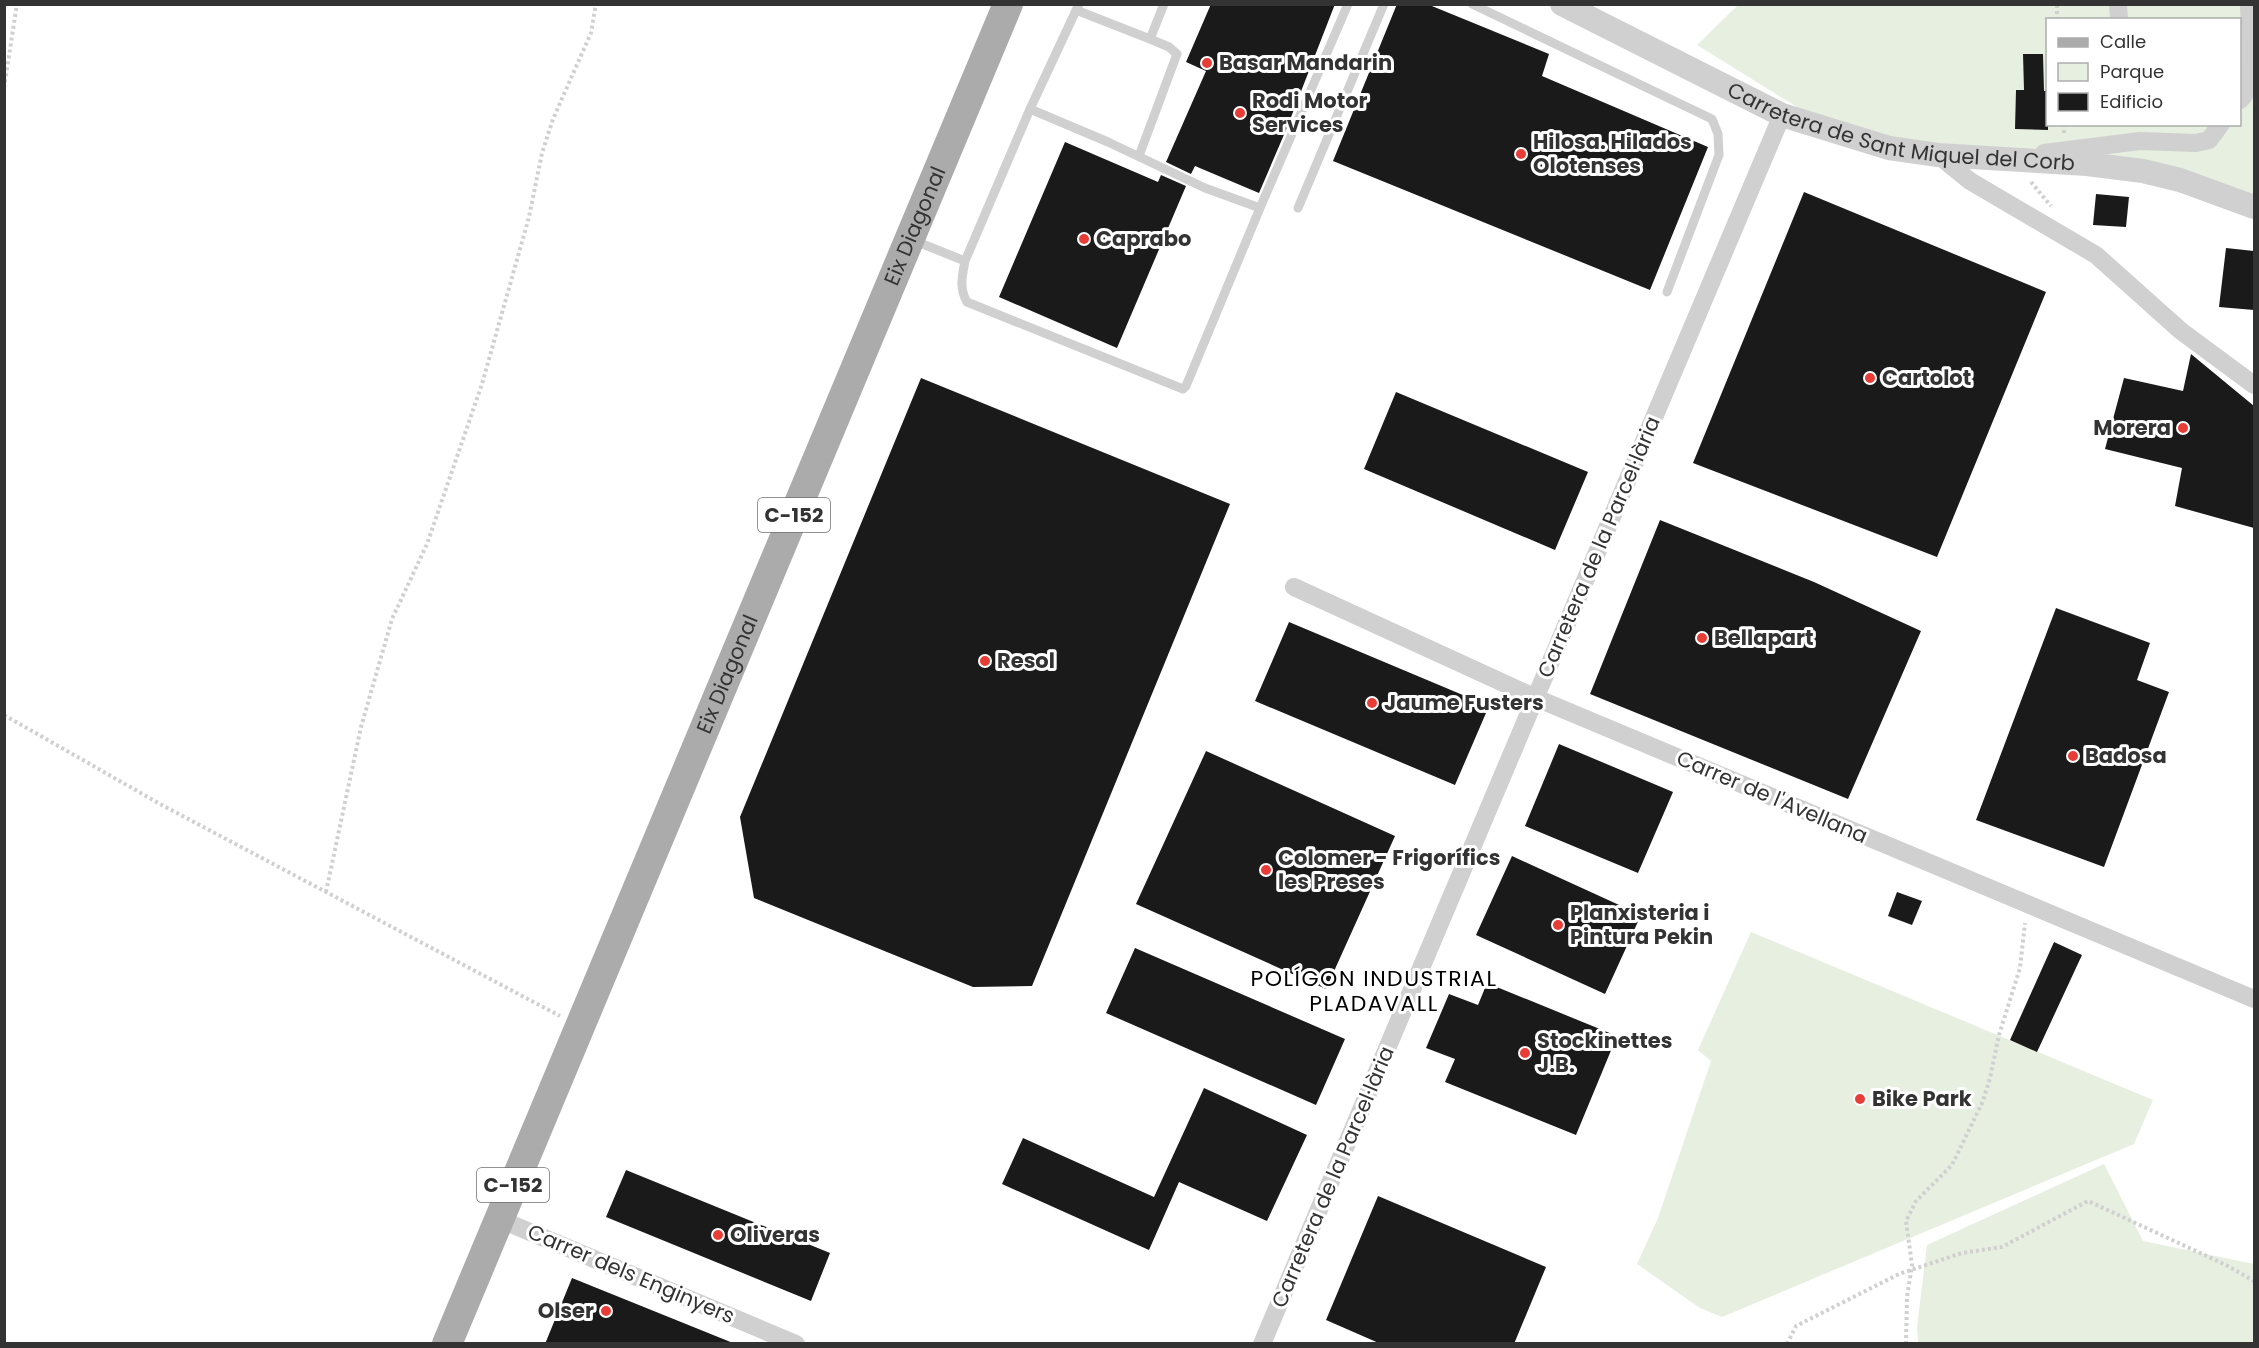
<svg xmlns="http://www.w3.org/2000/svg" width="2259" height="1348" viewBox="0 0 2259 1348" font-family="Poppins,sans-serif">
	<rect width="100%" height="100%" fill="#fff"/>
	<path fill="#e7efe1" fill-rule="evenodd" d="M1738,5H2254V212L2169,181L1991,167L1818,120L1697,45ZM2048,20H2240V124H2048Z
		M1751,932L2153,1100L2134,1144L1722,1317L1700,1308L1637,1264L1658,1218L1711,1061L1698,1050Z
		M2104,1164L2143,1241L2254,1264V1343H1918L1917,1327L1927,1245Z"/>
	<path fill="#1a1a1a" d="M1211,4H1335L1286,130L1259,193L1195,166L1191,174L1166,162L1206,71L1186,62Z
		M1397,4H1427L1549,54L1542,76L1708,147L1650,290L1333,161Z
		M2023,54H2043L2044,91H2048V130L2015,129L2016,90H2024Z
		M1065,142L1158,182L1161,175L1186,186L1117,348L999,297Z
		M1804,192L2046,292L1937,557L1693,463Z
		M2096,194L2129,197L2126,227L2093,225Z
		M2226,248L2254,251V310L2219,307Z
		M2191,354L2254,406V528L2175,506L2182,468L2105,449L2124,378L2183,391Z
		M921,378L1230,504L1032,986L973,987L754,898L740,817Z
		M1396,392L1588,472L1555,550L1364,469Z
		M1660,520L1814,582L1921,631L1848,799L1590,694Z
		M2056,608L2150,643L2137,680L2169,692L2104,867L1976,820Z
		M1289,622L1489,706L1455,785L1255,701Z
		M1559,744L1673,792L1638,873L1525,826Z
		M1206,751L1395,836L1326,989L1136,904Z
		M1512,856L1641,915L1605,994L1476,935Z
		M1897,892L1922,901L1912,925L1888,916Z
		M2054,942L2082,955L2037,1052L2010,1040Z
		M1135,948L1345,1039L1316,1105L1106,1013Z
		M1487,983L1617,1036L1576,1135L1445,1082L1455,1059L1426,1048L1449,994L1478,1005Z
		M1204,1088L1307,1135L1267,1221L1179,1182L1149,1250L1002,1184L1023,1138L1154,1197Z
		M626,1170L830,1253L811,1301L606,1217Z
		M1378,1196L1546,1267L1514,1344H1381L1326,1320Z
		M572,1278L733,1343V1344H545Z"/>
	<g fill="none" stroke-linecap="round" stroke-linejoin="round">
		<path stroke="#d0d0d0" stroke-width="4" stroke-dasharray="3 3" stroke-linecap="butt" d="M2057,20V4
			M4,88L17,4
			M2064,124V133
			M2031,182L2051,206
			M4,715L160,804L560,1016
			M326,892L361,727L392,619L427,544L482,384L529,217L542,153L553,119L591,33L596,4
			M1787,1344L1796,1326L1899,1274L1962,1253L2002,1247L2088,1201L2226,1265L2254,1281
			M1906,1344L1907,1297L1912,1265L1906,1221L1916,1201L1952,1165L1983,1101L1990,1078L1999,1035L2020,968L2025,923"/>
		<path stroke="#d0d0d0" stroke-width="9" d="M1472,4L1712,119L1718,134L1719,155L1667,292
			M1076,10L1150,39L1164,4
			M1030,109L1108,142L1205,188L1260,208
			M1139,156L1177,54L1169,47L1150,39
			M1298,208L1384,4
			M915,241L965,261L1030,109L1079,4
			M965,261C962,277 959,288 967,302L1183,389L1186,386L1260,208L1348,4"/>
		<path stroke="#d0d0d0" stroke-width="18" d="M2118,4L2119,20
			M2240,100C2256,89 2249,24 2249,4
			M2044,153L2140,141L2196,143L2209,140L2221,124
			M1938,155L1970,181L2096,255L2181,331L2254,385
			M1294,587L1536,698L2254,999
			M499,1219L796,1344
			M1262,1344L1782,115"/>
		<path stroke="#d0d0d0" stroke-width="24" id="s1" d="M1562,4L1782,115L1889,148L1938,155L2087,164L2143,171L2180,180L2254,207"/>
		<path stroke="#ababab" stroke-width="30" id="s2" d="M447,1344L1008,4"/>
	</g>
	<g fill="#e83d37" stroke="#fff" stroke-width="2">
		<circle cx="1207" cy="63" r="6"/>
		<circle cx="1240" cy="113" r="6"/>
		<circle cx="1521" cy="154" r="6"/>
		<circle cx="1084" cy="239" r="6"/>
		<circle cx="1870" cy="378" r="6"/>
		<circle cx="2183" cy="428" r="6"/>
		<circle cx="1702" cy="638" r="6"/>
		<circle cx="985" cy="661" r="6"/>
		<circle cx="1372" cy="703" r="6"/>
		<circle cx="2073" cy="756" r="6"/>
		<circle cx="1266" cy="870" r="6"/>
		<circle cx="1558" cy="925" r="6"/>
		<circle cx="1525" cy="1053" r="6"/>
		<circle cx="1860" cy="1099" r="6"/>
		<circle cx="718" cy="1235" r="6"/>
		<circle cx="606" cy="1311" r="6"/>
	</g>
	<g text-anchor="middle" stroke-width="6" stroke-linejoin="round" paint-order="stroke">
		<g fill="#fff" stroke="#707070" stroke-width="1.5">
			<rect x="758" y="498" width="72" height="34" rx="4.5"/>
			<rect x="477" y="1168" width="72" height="34" rx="4.5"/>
		</g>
		<g font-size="20" font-weight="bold" fill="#333">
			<text x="794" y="522">C-152</text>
			<text x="513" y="1192">C-152</text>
		</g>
		<g font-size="21" font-weight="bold" fill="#333" stroke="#fff" text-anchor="start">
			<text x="1219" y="70">Basar Mandarin</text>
			<text x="1252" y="108">Rodi Motor<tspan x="1252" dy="24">Services</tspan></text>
			<text x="1533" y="149">Hilosa. Hilados<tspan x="1533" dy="24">Olotenses</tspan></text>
			<text x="1096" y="246">Caprabo</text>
			<text x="1882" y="385">Cartolot</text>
			<text x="2171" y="435" text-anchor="end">Morera</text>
			<text x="1714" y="645">Bellapart</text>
			<text x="997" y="668">Resol</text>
			<text x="1384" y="710">Jaume Fusters</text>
			<text x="2085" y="763">Badosa</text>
			<text x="1278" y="865">Colomer - Frigorífics<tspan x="1278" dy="24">les Preses</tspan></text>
			<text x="1570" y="920">Planxisteria i<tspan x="1570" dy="24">Pintura Pekin</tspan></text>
			<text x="1537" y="1048">Stockinettes<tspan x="1537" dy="24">J.B.</tspan></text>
			<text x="1872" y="1106">Bike Park</text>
			<text x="730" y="1242">Oliveras</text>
			<text x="594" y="1318" text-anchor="end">Olser</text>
		</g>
		<g font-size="21" fill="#333" stroke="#fff">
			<text dy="7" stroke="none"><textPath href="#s1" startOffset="366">Carretera de Sant Miquel del Corb</textPath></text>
			<text dy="7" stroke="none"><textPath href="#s2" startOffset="1212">Eix Diagonal</textPath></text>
			<text transform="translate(1599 547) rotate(-67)" y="7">Carretera de la Parcel·lària</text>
			<text dy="7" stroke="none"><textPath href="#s2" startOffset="726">Eix Diagonal</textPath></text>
			<text transform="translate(1772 797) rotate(23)" y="7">Carrer de l'Avellana</text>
			<text transform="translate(1333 1177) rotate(-67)" y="7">Carretera de la Parcel·lària</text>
			<text transform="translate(631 1274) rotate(23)" y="7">Carrer dels Enginyers</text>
		</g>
		<g font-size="22" letter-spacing="1.5" fill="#000" stroke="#fff">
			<text x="1374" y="986">POLÍGON INDUSTRIAL<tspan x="1374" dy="25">PLADAVALL</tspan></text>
		</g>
	</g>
	<rect width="2259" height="1348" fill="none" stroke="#333333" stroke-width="12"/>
	<rect x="2046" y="18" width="195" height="108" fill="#ffffff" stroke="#adadad" stroke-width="1.5"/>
	<rect x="2058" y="38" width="30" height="9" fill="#ababab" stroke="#adadad" stroke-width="1.5"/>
	<text x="2100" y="48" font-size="18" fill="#333333">Calle</text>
	<rect x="2058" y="63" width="30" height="18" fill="#e7efe1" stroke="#adadad" stroke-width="1.5"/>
	<text x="2100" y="78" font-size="18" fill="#333333">Parque</text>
	<rect x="2058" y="93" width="30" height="18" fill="#1a1a1a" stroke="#adadad" stroke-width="1.5"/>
	<text x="2100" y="108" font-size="18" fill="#333333">Edificio</text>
</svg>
